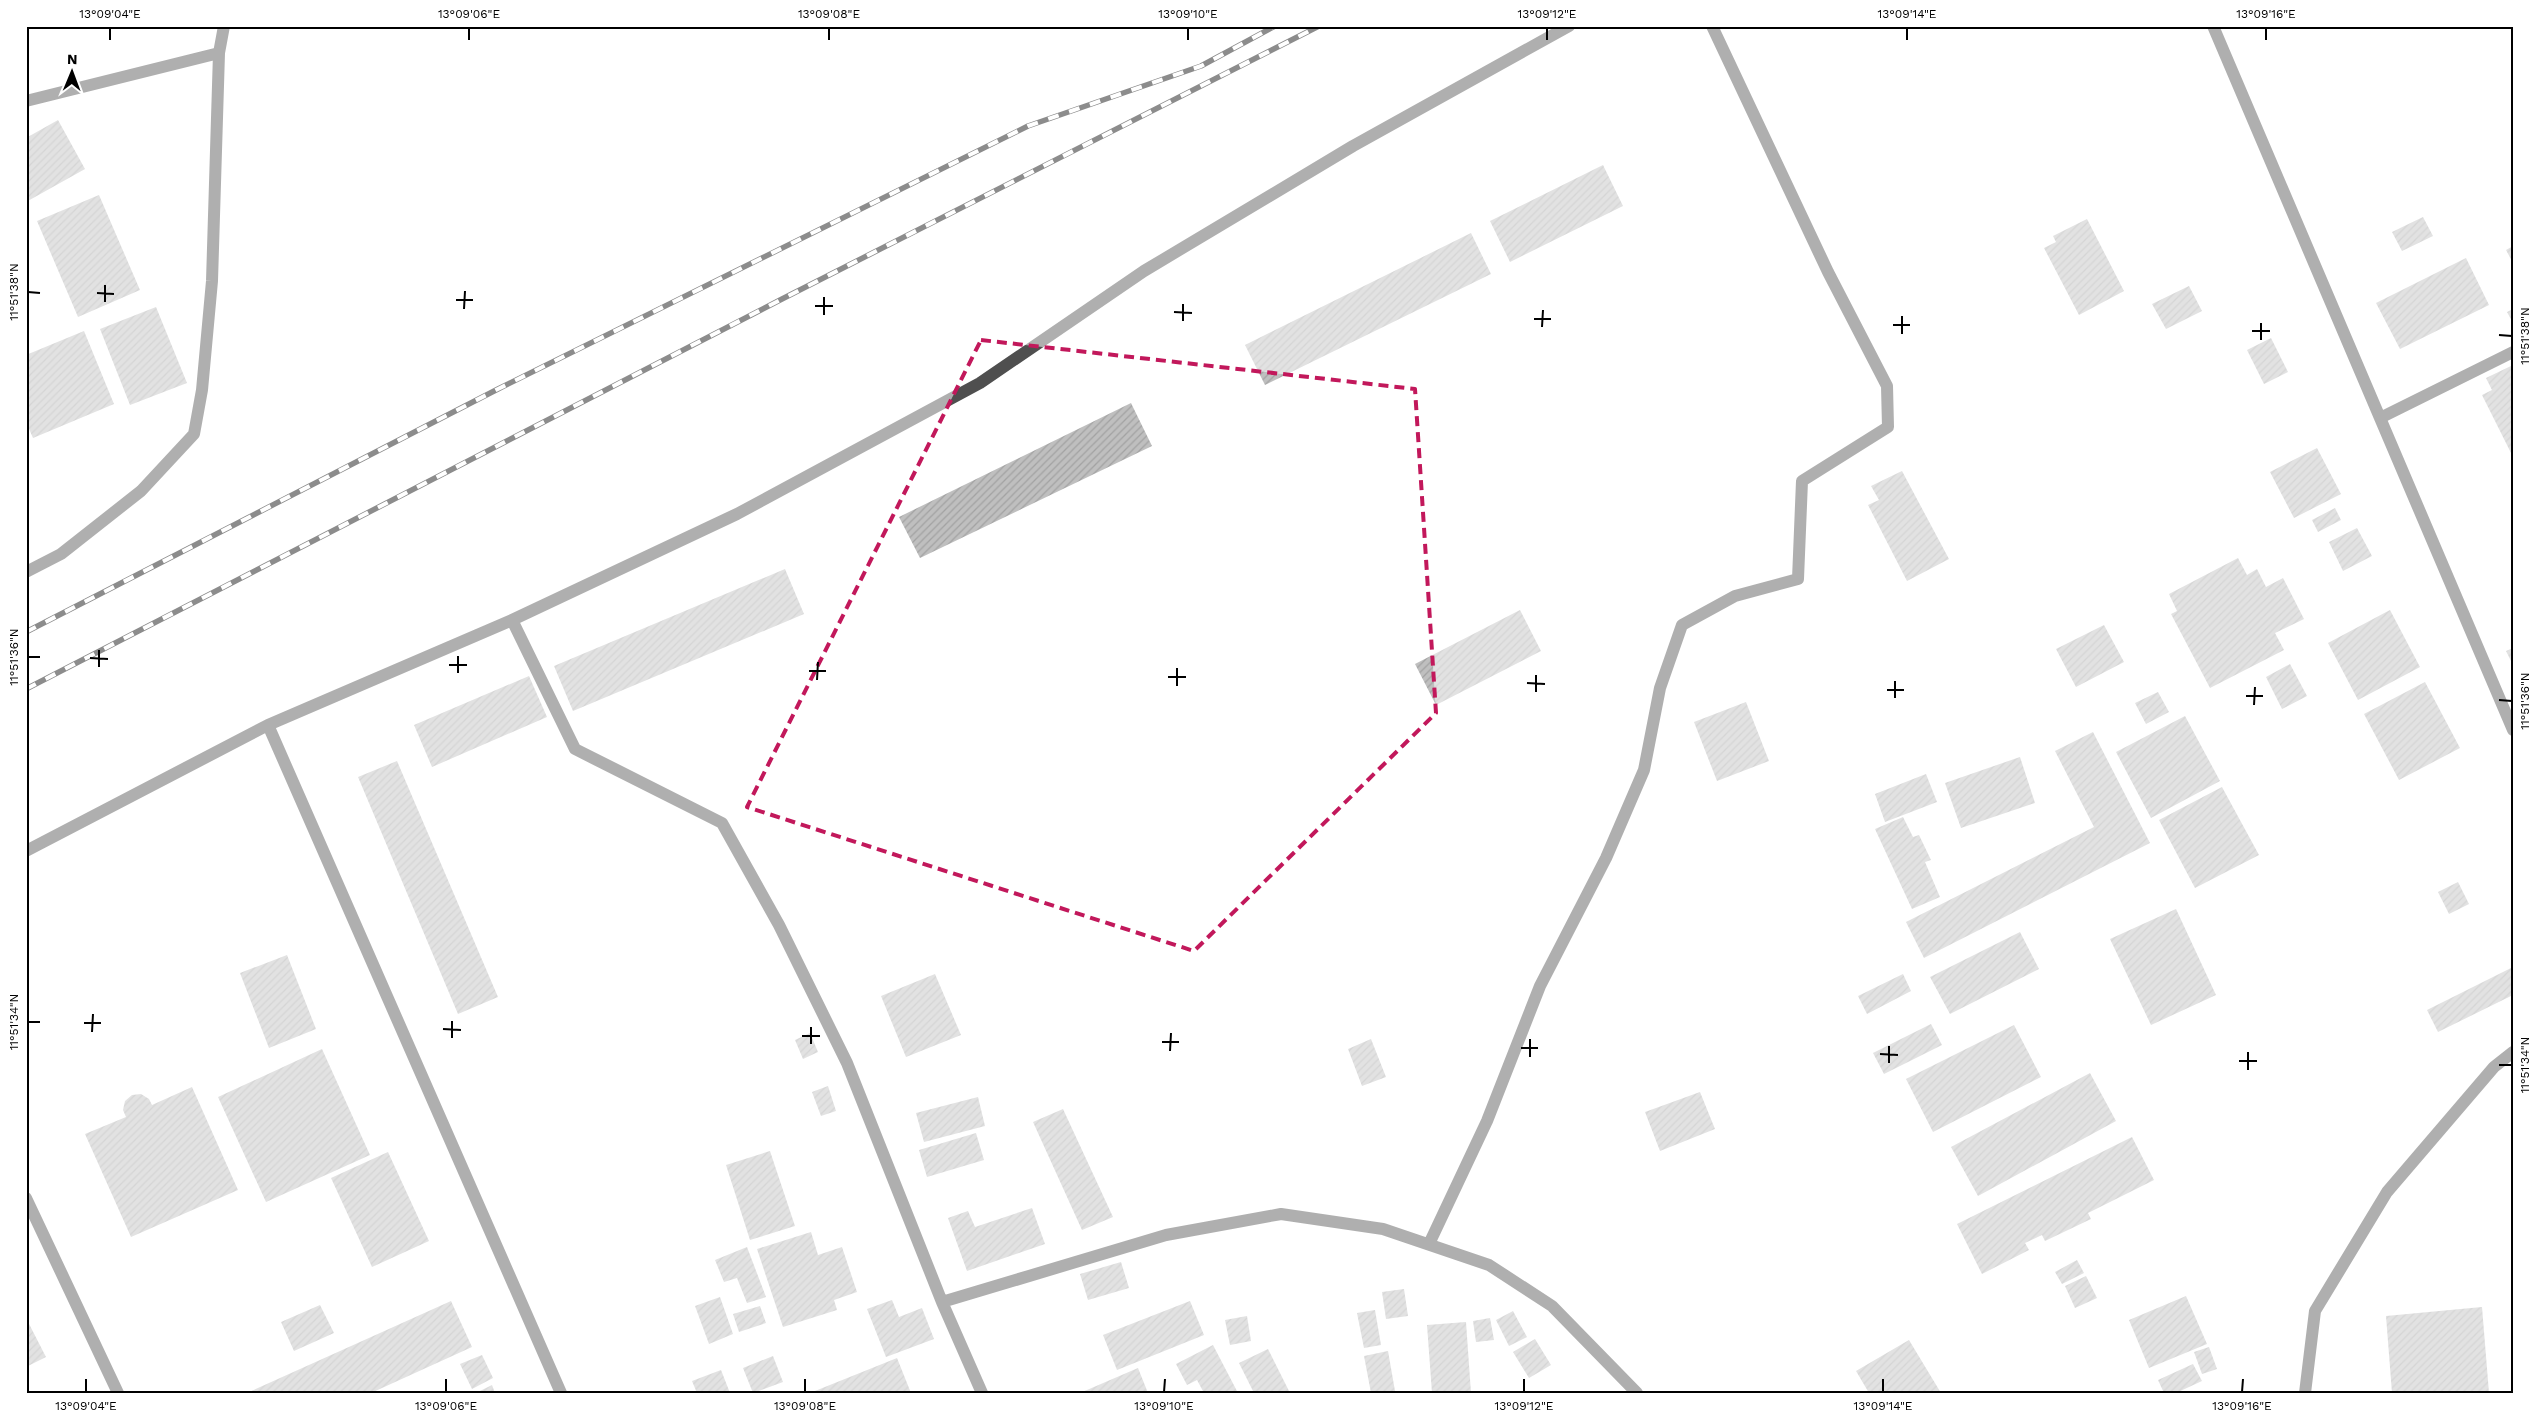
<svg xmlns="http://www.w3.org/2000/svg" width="2539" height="1419" viewBox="0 0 2539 1419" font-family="'Work Sans',sans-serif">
	<defs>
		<pattern id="building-hatch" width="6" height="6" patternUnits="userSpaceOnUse" patternTransform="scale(1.25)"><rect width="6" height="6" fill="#bfbfbf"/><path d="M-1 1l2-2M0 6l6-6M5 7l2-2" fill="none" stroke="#a2a2a2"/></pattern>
	</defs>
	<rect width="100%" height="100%" fill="#fff"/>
	<path fill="url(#building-hatch)" d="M58,120L85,169L26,202V138Z
		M1603,165L1623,206L1510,262L1490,221Z
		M99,195L140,290L78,317L37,221Z
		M2423,217L2433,236L2402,251L2392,232Z
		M2087,219L2124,291L2079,315L2044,248L2056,242L2053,236Z
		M1471,233L1491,274L1265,385L1245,345Z
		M2513,246V263L2506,250Z
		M2466,258L2489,305L2400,349L2376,303Z
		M2189,286L2202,311L2166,329L2152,304Z
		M156,307L187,383L130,405L100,329Z
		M2513,309V323L2507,312Z
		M84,331L114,404L33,438L26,422V355Z
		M2271,338L2288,372L2264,384L2247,350Z
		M2513,365V457L2482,395L2492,390L2486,378Z
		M1131,403L1152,446L920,558L899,517Z
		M2317,448L2341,494L2294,518L2270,472Z
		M1902,471L1949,559L1907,581L1868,505L1879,500L1871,486Z
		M2335,508L2341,520L2318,532L2312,520Z
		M2357,528L2372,556L2343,571L2329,542Z
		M2238,558L2247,575L2257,569L2266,587L2283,578L2304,619L2275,633L2284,650L2210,688L2171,614L2177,611L2169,594Z
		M785,569L804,614L573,711L554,666Z
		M1520,610L1541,651L1436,705L1415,664Z
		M2390,610L2420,667L2358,700L2328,643Z
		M2104,625L2124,662L2076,687L2056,649Z
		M2513,648V665L2506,651Z
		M2290,664L2307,696L2282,709L2266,677Z
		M529,676L547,717L432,767L414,725Z
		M2425,682L2460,748L2399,780L2364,714Z
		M2158,692L2169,712L2146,724L2135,703Z
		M1746,702L1769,761L1717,781L1694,722Z
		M2185,716L2220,781L2151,818L2116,752Z
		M2093,732L2150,843L1924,958L1906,922L2094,827L2055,751Z
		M2020,757L2035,803L1961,828L1945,783Z
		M397,761L498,997L458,1014L358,777Z
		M1926,774L1937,802L1885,822L1875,794Z
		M2222,787L2259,855L2195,888L2159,820Z
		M1903,817L1913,837L1919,835L1931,860L1925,862L1940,897L1912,909L1875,829Z
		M2458,882L2469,904L2449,914L2438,892Z
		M2176,909L2216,995L2151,1025L2110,939Z
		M2020,932L2039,969L1950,1014L1930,977Z
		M287,955L316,1029L269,1048L240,973Z
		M2513,967V995L2438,1032L2427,1010Z
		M935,974L961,1035L906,1057L881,996Z
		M1903,974L1911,991L1867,1014L1858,996Z
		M1931,1024L1942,1045L1884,1074L1873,1053Z
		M2014,1025L2041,1077L1933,1132L1906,1079Z
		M810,1033L818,1052L803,1059L795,1040Z
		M1371,1039L1386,1077L1362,1086L1348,1049Z
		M322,1049L370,1155L266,1202L218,1097Z
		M2090,1073L2116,1121L1978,1196L1951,1147Z
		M828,1086L836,1111L821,1116L812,1092Z
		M192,1087L238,1190L131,1237L85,1134L126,1117L123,1110L125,1101L132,1095L141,1094L149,1099L152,1105Z
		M1700,1092L1715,1129L1660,1151L1645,1112Z
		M978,1097L985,1126L924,1142L916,1113Z
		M1063,1109L1113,1217L1082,1230L1033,1122Z
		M976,1133L984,1160L927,1177L919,1150Z
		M2132,1137L2154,1180L2088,1213L2091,1219L2045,1241L2042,1235L2025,1243L2029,1250L1982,1274L1957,1224Z
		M770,1151L795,1226L750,1240L726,1165Z
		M388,1152L429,1241L372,1267L331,1178Z
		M1032,1208L1045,1244L967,1271L948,1218L968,1211L975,1227Z
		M811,1232L818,1255L842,1247L857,1292L834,1300L837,1310L783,1327L757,1249Z
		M747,1247L766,1297L747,1303L737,1278L724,1282L715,1260Z
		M2077,1260L2084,1273L2062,1284L2055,1272Z
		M1121,1262L1129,1288L1088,1300L1080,1274Z
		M2086,1276L2097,1298L2075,1308L2065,1286Z
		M1404,1289L1408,1316L1386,1319L1382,1292Z
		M2186,1296L2207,1344L2149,1368L2129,1320Z
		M720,1297L733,1334L709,1344L695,1306Z
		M892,1300L899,1317L922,1308L934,1339L886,1357L867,1309Z
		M451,1301L472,1347L371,1393H247Z
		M1190,1301L1204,1335L1117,1370L1103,1335Z
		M320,1305L334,1333L294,1351L281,1322Z
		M760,1306L766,1323L739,1332L733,1314Z
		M2482,1307L2489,1393H2392L2386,1316Z
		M1375,1310L1381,1345L1364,1348L1357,1313Z
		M1513,1311L1527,1337L1509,1346L1496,1320Z
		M1247,1316L1251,1341L1230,1345L1225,1320Z
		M26,1318L46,1357L26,1367Z
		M1490,1318L1494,1340L1476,1342L1473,1321Z
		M1466,1322L1471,1393H1432L1427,1325Z
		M1535,1339L1551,1365L1529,1378L1513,1352Z
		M1909,1340L1941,1393H1869L1856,1371Z
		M1213,1345L1238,1393H1204L1197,1380L1187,1385L1176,1364Z
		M2209,1347L2217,1369L2202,1374L2194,1352Z
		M1268,1349L1290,1393H1254L1239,1363Z
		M1388,1351L1395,1391L1371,1393L1364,1356Z
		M482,1355L493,1378L472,1389L460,1364Z
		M773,1356L783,1382L753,1393L743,1368Z
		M897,1358L911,1393H810Z
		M2193,1364L2202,1381L2176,1393H2164L2158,1380Z
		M1138,1368L1148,1393H1080Z
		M721,1370L730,1393H697L692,1381Z
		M492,1385L495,1393H476Z"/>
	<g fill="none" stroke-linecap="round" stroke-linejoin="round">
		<path stroke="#4f4f4f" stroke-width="12" d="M2213,26L2513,730
			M26,101L219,53
			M2380,418L2513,352
			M26,572L61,554L141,491L194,434L202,390L212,281L219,53L224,26
			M512,620L575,749L722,823L779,925L847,1063L942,1302L982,1393
			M268,725L561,1393
			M26,851L268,725L512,620L737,514L980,383L1144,271L1353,146L1569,26
			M26,1198L118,1393
			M1429,1244L1487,1121L1540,986L1606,858L1644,770L1660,688L1682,625L1735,596L1798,579L1802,481L1888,427L1887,386L1828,272L1712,26
			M942,1302L1166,1235L1281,1214L1383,1229L1489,1265L1552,1306L1637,1393
			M2305,1393L2315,1311L2387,1192L2494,1067L2513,1052"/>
		<g stroke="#000" stroke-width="5.5">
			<path id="rail" d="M26,632L498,389L1028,126L1201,66L1275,26
				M26,689L782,299L1319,26"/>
		</g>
		<use href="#rail" stroke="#fff" stroke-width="4" stroke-dasharray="11" stroke-linecap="butt"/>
	</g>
	<path d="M0 0H2539V1419H0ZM981,340L1415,389L1436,713L1194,951L747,807Z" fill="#fff" fill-opacity=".55" fill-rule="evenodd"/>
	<path fill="none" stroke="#c2185b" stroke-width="4" stroke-dasharray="10 6" stroke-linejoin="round" d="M981,340L1415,389L1436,713L1194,951L747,807Z"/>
	<path fill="none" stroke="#000" stroke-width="2" d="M110,40V28M469,40V28M829,40V28M1188,40V28M1547,40V28M1907,40V28M2266,40V28M28,292L40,293M97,293L114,294M456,300H473M105,302V285M815,306H833M464,309L465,291M1174,312L1192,313M824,315V297M1534,319H1551M1183,321V304M1893,325H1910M1542,327L1543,310M2252,331H2270M1902,334V316M2499,335L2512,336M2261,340V323M28,657H40M90,658L108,659M449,665H467M99,667V650M809,671H826M458,673V656M1168,677H1186M817,680L818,662M1527,683L1545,684M1177,686V668M1887,690H1904M1536,692V675M2246,696H2263M1895,698V681M2499,700L2512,701M2254,705L2255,687M28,1022H40M84,1023H101M443,1029L461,1030M92,1032L93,1014M802,1036H820M452,1038V1021M1162,1042H1179M811,1044V1027M1521,1048H1538M1170,1051L1171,1033M1880,1054L1898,1055M1530,1057V1039M2239,1061H2257M1889,1063V1046M2499,1065H2512M2248,1070V1052M86,1392V1379M446,1392V1379M805,1392V1379M1164,1392L1165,1379M1524,1392V1379M1883,1392V1379M2242,1392L2243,1379"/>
	<rect width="2539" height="1419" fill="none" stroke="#ffffff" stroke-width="55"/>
	<g transform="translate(72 72) rotate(1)" stroke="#ffffff" stroke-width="4" paint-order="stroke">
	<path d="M0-4L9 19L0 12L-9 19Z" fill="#000000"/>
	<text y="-8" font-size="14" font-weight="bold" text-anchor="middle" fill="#000000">N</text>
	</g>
	<rect x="28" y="28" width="2484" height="1364" fill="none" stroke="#000" stroke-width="2"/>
	<g font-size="12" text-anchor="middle" fill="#000">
		<text x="110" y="18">13°09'04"E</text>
		<text x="469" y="18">13°09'06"E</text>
		<text x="829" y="18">13°09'08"E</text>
		<text x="1188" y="18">13°09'10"E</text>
		<text x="1547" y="18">13°09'12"E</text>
		<text x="1907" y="18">13°09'14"E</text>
		<text x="2266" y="18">13°09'16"E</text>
		<text transform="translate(14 292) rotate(-90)" y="4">11°51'38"N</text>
		<text transform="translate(2525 336) rotate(-90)" y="4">11°51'38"N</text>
		<text transform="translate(14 657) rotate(-90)" y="4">11°51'36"N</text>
		<text transform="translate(2525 701) rotate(-90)" y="4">11°51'36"N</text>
		<text transform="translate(14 1022) rotate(-90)" y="4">11°51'34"N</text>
		<text transform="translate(2525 1065) rotate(-90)" y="4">11°51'34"N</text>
		<text x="86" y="1410">13°09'04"E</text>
		<text x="446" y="1410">13°09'06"E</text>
		<text x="805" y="1410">13°09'08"E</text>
		<text x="1164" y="1410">13°09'10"E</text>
		<text x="1524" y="1410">13°09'12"E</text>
		<text x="1883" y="1410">13°09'14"E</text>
		<text x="2242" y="1410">13°09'16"E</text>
	</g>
</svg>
